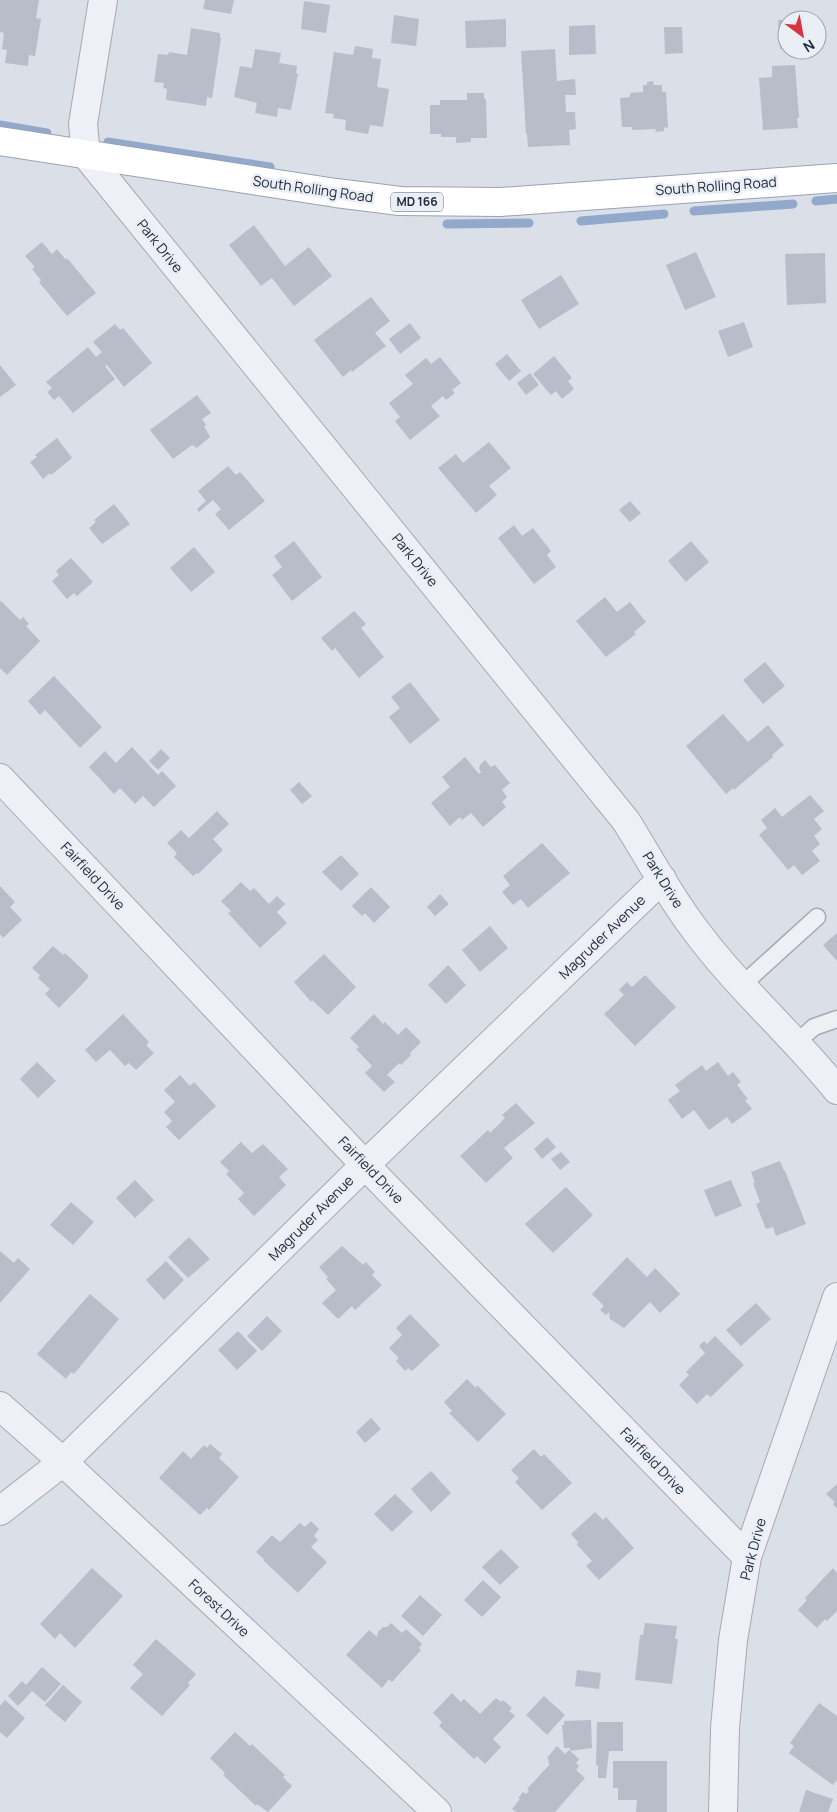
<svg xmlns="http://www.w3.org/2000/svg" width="837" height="1812" viewBox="0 0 837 1812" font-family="Manrope,sans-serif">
	<rect width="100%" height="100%" fill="#dbdfe7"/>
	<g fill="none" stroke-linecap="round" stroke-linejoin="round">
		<path stroke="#92a9cb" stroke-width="9" d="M0,125L47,133
			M108,142L270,167
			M816,201L837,199
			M694,211L793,204
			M581,221L664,214
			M447,224L529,223"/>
	</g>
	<path fill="#b8bdca" d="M0,0H39L36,18L41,19L35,56L29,55L28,66L5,63L7,50L2,49L4,33L0,32Z
		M205,0H234L231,14L203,9Z
		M304,1L330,5L326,33L301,29Z
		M394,15L419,19L416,46L391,43Z
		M506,19V47L466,48L465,21Z
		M778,20H787V49H780Z
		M595,25L596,54L569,55V26Z
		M664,27H682L683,53L665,54Z
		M191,28L220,33V38H221L212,98L207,97L206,106L166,100L167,89L163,88L164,83L154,82L158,54L168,55L169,52L187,55Z
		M355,46L373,49L372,58L381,59L377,87L389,89L383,127L370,125L368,134L345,130L346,120L333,118L334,114L325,113L334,52L353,55Z
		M255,49L281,53L279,63L297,66L296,73L298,74L291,110L278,108L277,117L255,113L257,103L234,97L240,66L252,68Z
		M555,49L557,81L575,79L576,95H565L566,112H575L576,129L569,130L570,145L528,147L527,134H526L521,51Z
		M795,65L799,118H797L798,128L763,130L759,78L772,77V66Z
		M653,81L654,85H662V92H666L668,128L664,127V131L655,132L656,129L632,130V127H622L620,98L630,97V93L643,92V85H647V82Z
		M467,93H484V99H486L487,138H471V142L456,143V137H441V134H430V105H440V100H467Z
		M254,225L285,266L309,247L332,276L294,306L272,278L261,286L229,245Z
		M42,242L52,254L57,249L66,260L67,258L96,293L67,316L39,282L41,280L32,269L35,267L25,256Z
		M696,252L716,297L685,310L666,265Z
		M825,253L826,303L787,305L785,254Z
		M561,275L579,304L539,329L521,300Z
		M371,297L390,321L375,333L386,346L352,372L351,370L343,377L314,340Z
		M744,322L753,347L728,357L718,331Z
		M410,323L421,338L400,354L389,339Z
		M115,324L120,330L123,328L152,363L124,387L107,365L105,366L115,379L73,413L59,396L54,400L47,392L52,388L46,382L88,347L96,357L102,352L93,342Z
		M507,354L521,371L509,381L495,364Z
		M554,356L572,378L568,381L574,389L562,399L556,391L551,395L533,374Z
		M440,357L461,383L452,390L455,393L446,400L443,396L431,406L440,416L410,440L395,421L400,417L389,403L413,384L405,375L426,358L431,364Z
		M0,365L16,385L0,397Z
		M530,373L539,385L526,395L517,383Z
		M197,395L211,413L202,419L206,425L204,426L210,437L197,448L192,445L173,459L150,430Z
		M57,438L72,458L51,475L50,473L43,479L30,462L37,457L35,455Z
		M489,442L511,468L489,486L497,495L476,513L438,468L456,454L463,463Z
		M228,466L236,475L240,472L265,501L229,530L215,514L221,509L213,500L199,512L197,509L206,501L198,491Z
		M630,501L641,513L630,522L619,510Z
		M114,504L130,524L102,544L89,528L96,522L94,520Z
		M514,525L522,536L533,528L551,551L547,555L556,567L534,584L498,538Z
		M294,541L322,577L292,601L272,575L282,567L274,556Z
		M691,541L709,562L686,582L668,561Z
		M194,547L215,572L191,592L170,568Z
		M71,558L93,582L77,596L74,593L67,599L52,581L59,575L56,571Z
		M605,597L617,612L630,602L646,622L634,632L636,634L606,657L576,621Z
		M1,601L20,620L23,617L29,624L26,626L40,641L7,675L0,668V602Z
		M354,611L366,624L361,628L384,657L359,678L335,648L332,651L321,638Z
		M765,662L785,686L763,704L743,680Z
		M54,676L102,727L80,748L45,710L40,715L28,701Z
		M410,682L440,720L410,744L389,717L400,708L391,697Z
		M723,714L748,742L768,725L784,745L772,755L773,757L734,790L733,788L726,794L686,746Z
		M132,747L158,775L162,771L176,786L154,807L143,796L135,804L120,788L114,794L89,767L105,751L116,763Z
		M161,749L170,758L158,770L149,761Z
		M465,757L479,774L481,772L479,769L480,765L485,760L491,767L495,765L510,783L502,790L507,797L502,802L506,807L483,827L471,813L462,820L460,817L450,826L431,803L450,787L442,777Z
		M299,782L312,796L302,804L290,790Z
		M810,795L824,811L814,819L822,829L814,836L820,844L812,851L820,861L802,875L794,865L788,870L759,835L767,828L761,820L775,808L782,817Z
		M217,811L229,824L213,839L223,850L198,874L196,873L193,876L174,857L177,853L167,843L181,830L189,838Z
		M542,843L570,873L528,908L521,899L513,905L502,892L510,885L503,876Z
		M341,855L359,874L341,891L322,872Z
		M241,882L250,891L254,888L269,904L277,896L285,904L277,912L287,923L260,948L228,913L231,911L221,901Z
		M0,886L15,902L10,907L22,920L3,938L0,934Z
		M371,887L390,907L374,923L365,913L362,916L352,906Z
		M440,894L449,904L435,916L427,907Z
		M490,926L508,948L480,972L462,950Z
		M837,933V961L823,945Z
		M53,946L63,955L65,953L88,975V978L59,1008L45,994L50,989L38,978L40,975L32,968Z
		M324,954L356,987L328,1015L312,1000L311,1002L294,982Z
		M448,965L466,985L446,1004L428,985Z
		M645,975L676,1007L635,1046L604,1014L624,995L619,990L627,982L632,987Z
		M123,1014L149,1042L146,1045L154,1053L136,1070L129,1063L125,1066L110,1050L96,1062L85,1050Z
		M374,1014L383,1024L385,1022L398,1035L406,1027L421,1042L410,1053L411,1055L401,1065L399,1063L387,1075L395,1082L384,1092L365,1073L372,1066L356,1049L359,1047L350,1038Z
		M37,1062L56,1081L38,1098L20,1079Z
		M718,1062L728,1076L733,1072L741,1082L737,1085L748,1099L745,1100L752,1109L732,1124L727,1117L709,1130L694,1110L682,1119L668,1100L680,1091L675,1085L702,1065L706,1071Z
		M180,1075L190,1086L194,1082L216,1106L179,1140L166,1127L172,1121L164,1112L175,1102L164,1090Z
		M516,1103L535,1123L504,1148L513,1158L486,1183L460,1156L488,1130L490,1133L505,1118L502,1115Z
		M547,1137L556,1147L542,1159L534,1149Z
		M241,1142L252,1153L263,1144L288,1169L279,1177L286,1185L254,1216L238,1199L244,1193L226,1174L229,1171L220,1162Z
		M561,1152L570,1162L560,1170L551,1159Z
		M780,1161L784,1171H785L806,1224L776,1236L773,1227L766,1229L756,1204L760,1202L753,1183H755L751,1172Z
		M135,1180L154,1200L135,1218L116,1198Z
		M731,1180L742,1206L715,1217L704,1190Z
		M566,1187L593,1215L553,1253L525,1224Z
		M71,1202L94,1222L73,1245L50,1225Z
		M189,1237L210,1259L188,1278L168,1257Z
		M342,1246L363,1265L366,1262L375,1272L372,1275L382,1285L355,1310L352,1306L338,1319L322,1303L336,1290L326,1279L328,1277L319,1267Z
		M0,1251L14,1263L18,1258L30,1269L0,1303Z
		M627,1257L647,1277L655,1268L680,1294L660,1313L650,1302L624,1328L610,1319L609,1312L606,1315L600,1310L604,1306L592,1294Z
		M166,1261L184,1280L164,1300L146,1280Z
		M90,1294L119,1319L74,1374L71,1372L66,1379L37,1354Z
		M756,1303L771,1319L741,1346L726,1330Z
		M410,1314L440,1345L412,1371L408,1368L405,1371L396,1361L399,1358L389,1348L402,1335L396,1328Z
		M267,1316L282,1331L262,1351L247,1336Z
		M238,1331L257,1351L237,1370L218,1350Z
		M715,1336L744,1365L711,1397L707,1394L697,1404L679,1385L689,1375L686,1372L705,1353L699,1346L704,1341L707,1344Z
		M467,1379L476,1388L477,1385L506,1414L478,1442L449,1413L452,1411L444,1402Z
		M371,1418L381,1429L365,1443L356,1432Z
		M210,1444L222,1454L219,1458L239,1477L209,1510L207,1508L200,1515L159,1478L183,1451L191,1459L204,1445L207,1448Z
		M534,1449L541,1457L544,1454L572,1483L542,1510L515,1482L519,1478L511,1470Z
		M431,1471L451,1493L431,1512L411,1489Z
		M837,1484V1509L833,1504L835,1502L826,1494Z
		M395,1494L413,1512L392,1532L374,1514Z
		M595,1512L603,1520L606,1517L634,1548L599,1580L586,1566L592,1561L577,1545L578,1542L571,1534Z
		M311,1521L319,1529L314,1536L318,1540L311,1547L327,1562L298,1593L263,1560L264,1559L256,1552L272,1535L280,1542L300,1523L305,1527Z
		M501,1549L519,1567L500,1585L482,1567Z
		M92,1568L123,1596L75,1648L60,1633L55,1639L40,1624Z
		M833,1568L837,1573V1611L827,1621L825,1619L817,1628L798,1610L807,1600L805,1598Z
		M483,1580L501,1597L482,1617L464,1600Z
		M420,1595L442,1615L423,1636L401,1616Z
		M391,1623L402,1633L406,1629L422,1644L419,1648L421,1650L392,1682L389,1679L382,1688L346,1655L369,1630L377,1637L378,1632L383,1627H387Z
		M645,1623L677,1626L675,1639H678L672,1684L635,1680L640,1635H643Z
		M156,1639L196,1674L188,1683L190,1685L162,1716L130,1688L143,1674L133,1665Z
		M42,1667L61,1684L45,1702L32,1691L18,1706L8,1696L22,1681L26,1685Z
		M577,1670L601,1673L599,1689L575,1686Z
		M63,1685L82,1702L65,1722L45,1705Z
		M452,1693L461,1702L464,1699L480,1714L496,1698L501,1702L503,1700L512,1708L509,1711L515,1716L493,1739L501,1747L485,1764L477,1756L474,1759L439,1726L442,1722L433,1713Z
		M544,1696L565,1715L547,1735L526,1715Z
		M5,1700L25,1718L7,1738L0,1732V1706Z
		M819,1703L837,1716V1780L833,1785L789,1753L794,1746L790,1743Z
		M591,1720L592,1748L570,1751V1748H564L562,1725H564V1721Z
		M597,1722H623V1751H609L606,1778H598V1765H596Z
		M235,1732L250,1746L252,1744L285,1775L283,1777L292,1786L268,1812L257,1804L256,1806L223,1775L225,1773L210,1758Z
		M557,1746L565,1754L569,1750L579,1759L576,1763L579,1766L576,1770L585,1778L555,1812H516L512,1809L520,1799L518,1798L523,1792L526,1794L529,1791L527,1789L550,1764L548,1762L549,1760L547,1758Z
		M613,1761H667V1812H636L637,1800H618V1788H613Z
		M806,1790L833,1799L828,1812H799Z"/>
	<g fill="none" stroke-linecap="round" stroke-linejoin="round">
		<g stroke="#a4a9b4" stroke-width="19">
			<path id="lane" d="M741,986L817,917
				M796,1043L814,1027L837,1019"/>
		</g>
		<g stroke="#a4a9b4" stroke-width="30">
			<path id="street" d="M103,0L83,124L86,155L626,821C648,856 668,894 693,927C736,986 791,1033 837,1090
				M0,778L365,1165L747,1557
				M0,1406L63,1462L437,1812
				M0,1511L63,1462L365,1165L662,879
				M723,1812L725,1728L733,1640L747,1557L837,1297"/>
		</g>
		<g stroke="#99a2b4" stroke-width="30">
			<path id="primary" d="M0,141L336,193L400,201L500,202L837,178"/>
		</g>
		<use href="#lane" stroke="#eef0f5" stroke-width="16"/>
		<use href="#street" stroke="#eef0f5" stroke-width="28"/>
		<use href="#primary" stroke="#fff" stroke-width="28"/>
	</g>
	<g text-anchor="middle" stroke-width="5" stroke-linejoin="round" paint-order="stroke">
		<rect fill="#eaeef5" stroke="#5f6675" stroke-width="1" x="391" y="192.5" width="52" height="19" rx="4"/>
		<g font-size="12" font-weight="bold" fill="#242b3e">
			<text x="417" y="206">MD 166</text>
		</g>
		<g font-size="14" fill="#242b3e" stroke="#eaeef5">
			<text transform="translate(716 186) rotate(-4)" y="5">South Rolling Road</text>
			<text transform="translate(313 189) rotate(8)" y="5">South Rolling Road</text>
			<text transform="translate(160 246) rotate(51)" y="5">Park Drive</text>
			<text transform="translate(415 560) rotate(51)" y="5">Park Drive</text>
			<text transform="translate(93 876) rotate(47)" y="5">Fairfield Drive</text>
			<text transform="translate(663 880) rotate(58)" y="5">Park Drive</text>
			<text transform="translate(602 937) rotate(-44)" y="5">Magruder Avenue</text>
			<text transform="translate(371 1170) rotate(46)" y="5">Fairfield Drive</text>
			<text transform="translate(311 1218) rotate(-45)" y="5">Magruder Avenue</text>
			<text transform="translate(653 1461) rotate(46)" y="5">Fairfield Drive</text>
			<text transform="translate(753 1549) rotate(-75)" y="5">Park Drive</text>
			<text transform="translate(219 1608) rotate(43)" y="5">Forest Drive</text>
		</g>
	</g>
	<g transform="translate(802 35) rotate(148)"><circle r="24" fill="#eaeef5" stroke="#9ba0ac"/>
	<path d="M0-4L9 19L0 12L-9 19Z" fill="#d9333f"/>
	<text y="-8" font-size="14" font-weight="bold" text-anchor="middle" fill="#242b3e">N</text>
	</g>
</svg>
